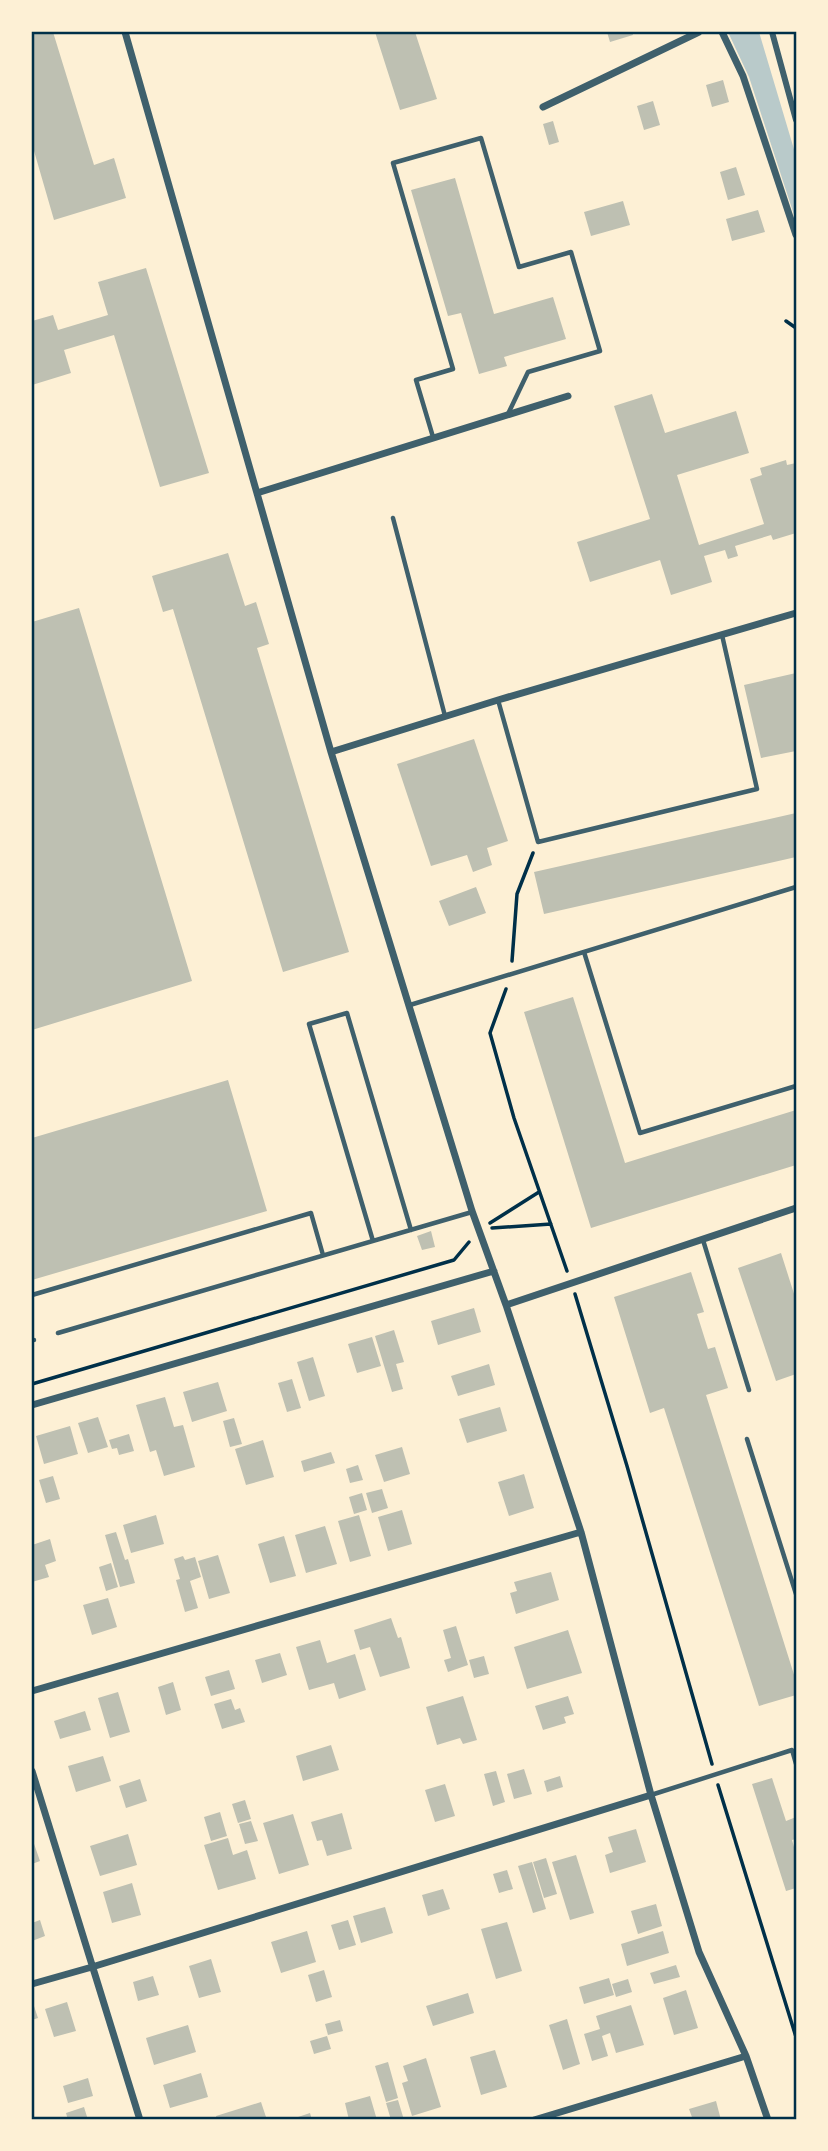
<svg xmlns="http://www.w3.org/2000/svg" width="828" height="2151" viewBox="0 0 828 2151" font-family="Barlow,sans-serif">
	<rect width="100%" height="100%" fill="#fdf0d5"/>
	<path fill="#b9caca" d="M728,32H759L796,156V221L749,77Z"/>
	<path fill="#bec0b2" d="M32,32H53L94,165L114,158L126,198L54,220L32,144Z
		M375,32H415L437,99L400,110Z
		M607,32H632L633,35L610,42Z
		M723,80L729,102L712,107L706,85Z
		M653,101L660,125L644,130L637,106Z
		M553,121L559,142L549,145L543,124Z
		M736,167L745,195L728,200L720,172Z
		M455,178L494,314L553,297L566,339L504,357L507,366L479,374L461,313L448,316L411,190Z
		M623,201L630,225L591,236L584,212Z
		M758,210L765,232L732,241L726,219Z
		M146,268L209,473L160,487L114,335L64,350L71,373L32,385V321L53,315L58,330L108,315L98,282Z
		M652,394L665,433L736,411L749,453L677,475L699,545L764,524L750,479L762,475L760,468L786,460L787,465L796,463V533L773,540L771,535L735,546L738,556L728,559L725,550L704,556L712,582L671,595L660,560L590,582L577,542L650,519L614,406Z
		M228,553L245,606L256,602L269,644L257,648L349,952L283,972L173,609L163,612L152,576Z
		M79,608L192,981L32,1030V622Z
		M796,673V751L761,758L744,685Z
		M474,739L508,841L487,848L492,865L473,872L467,855L431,866L397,764Z
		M796,813V857L544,914L534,872Z
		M476,887L486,913L449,926L439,901Z
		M573,997L625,1163L796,1110V1165L591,1228L524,1012Z
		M228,1080L267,1211L32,1280V1138Z
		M431,1231L435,1247L422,1250L417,1236Z
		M781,1253L796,1300V1374L776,1381L738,1268Z
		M691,1272L704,1312L697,1314L708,1349L715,1347L728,1388L706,1395L796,1681V1695L759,1706L664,1408L650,1413L614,1297Z
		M474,1308L481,1332L438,1345L431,1321Z
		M394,1330L404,1362L396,1364L403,1389L392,1392L375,1336Z
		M372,1337L381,1366L357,1373L348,1344Z
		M313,1357L325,1396L309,1401L297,1362Z
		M489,1364L495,1385L458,1396L451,1376Z
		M292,1379L301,1408L287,1412L278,1383Z
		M218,1382L227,1411L192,1422L183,1392Z
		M165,1397L174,1427L183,1425L195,1467L164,1476L156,1450L150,1452L136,1405Z
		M500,1407L507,1431L467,1443L459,1419Z
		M98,1417L108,1447L88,1453L78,1423Z
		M234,1418L242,1444L230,1447L223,1421Z
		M70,1426L78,1454L44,1464L36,1436Z
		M129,1434L134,1451L119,1455L117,1448L112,1449L109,1440Z
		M263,1440L274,1477L246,1485L235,1449Z
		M402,1447L410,1474L384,1482L375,1455Z
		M331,1452L335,1463L304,1472L301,1461Z
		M358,1465L363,1480L350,1483L346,1469Z
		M524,1474L534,1508L509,1516L498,1482Z
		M53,1476L60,1499L46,1503L39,1480Z
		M382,1489L388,1508L372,1513L366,1493Z
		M362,1493L367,1510L354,1514L349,1497Z
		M402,1510L412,1544L388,1551L378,1517Z
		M156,1515L164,1544L131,1553L123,1525Z
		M359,1515L371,1556L350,1562L338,1521Z
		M325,1526L337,1564L306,1573L295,1535Z
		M116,1532L125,1560L128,1559L135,1583L120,1587L105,1535Z
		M284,1536L296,1576L270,1583L258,1544Z
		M50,1539L56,1561L45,1565L49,1577L32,1582V1545Z
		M218,1555L230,1593L209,1599L198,1561Z
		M183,1556L185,1560L195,1557L201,1577L190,1581L198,1608L185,1612L176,1580L180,1579L174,1559Z
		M111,1563L118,1587L106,1591L99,1567Z
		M551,1572L559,1600L516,1614L510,1593L517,1591L514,1582Z
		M108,1598L117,1627L92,1635L83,1605Z
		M391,1618L398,1638L401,1637L410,1668L380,1677L370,1647L360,1650L354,1630Z
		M456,1626L468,1665L448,1672L444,1660L451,1658L443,1630Z
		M568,1630L582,1673L527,1689L514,1647Z
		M320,1640L327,1663L355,1654L366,1690L339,1699L334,1683L309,1690L296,1647Z
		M280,1653L287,1675L262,1683L255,1660Z
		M484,1656L489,1674L474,1678L469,1660Z
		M229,1670L235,1689L211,1696L205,1677Z
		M173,1682L181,1710L166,1715L158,1687Z
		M118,1692L130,1732L110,1738L98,1698Z
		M463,1696L477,1740L463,1744L460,1738L437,1745L426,1707Z
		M568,1696L574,1714L564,1717L566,1723L543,1730L535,1706Z
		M231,1699L235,1710L240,1708L245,1722L222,1729L214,1704Z
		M85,1711L91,1730L60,1739L54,1721Z
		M331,1745L339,1770L303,1781L296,1756Z
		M103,1756L111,1781L76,1792L68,1766Z
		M524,1769L532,1794L514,1799L507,1774Z
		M496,1771L505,1802L493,1806L484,1774Z
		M560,1776L563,1787L547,1792L544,1781Z
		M772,1778L786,1821L796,1817V1839L792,1840L796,1854V1888L786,1891L752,1784Z
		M140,1779L147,1801L126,1808L119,1786Z
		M445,1784L455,1816L435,1822L425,1790Z
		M245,1800L251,1819L238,1823L232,1804Z
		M220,1812L227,1836L211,1841L204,1817Z
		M342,1813L352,1849L327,1856L322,1840L317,1841L311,1822Z
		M293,1814L309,1865L279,1874L263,1823Z
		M251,1821L258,1841L245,1844L239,1824Z
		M636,1829L646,1862L610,1873L605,1855L613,1852L608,1837Z
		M128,1834L137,1865L100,1876L90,1846Z
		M32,1838L40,1861L32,1864Z
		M228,1838L233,1855L247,1850L256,1879L218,1890L204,1845Z
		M576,1855L594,1913L570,1920L552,1862Z
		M546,1858L557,1894L544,1898L533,1862Z
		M532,1862L546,1909L533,1913L518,1866Z
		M507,1870L513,1889L499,1893L493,1874Z
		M132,1883L141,1915L112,1923L103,1892Z
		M443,1889L450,1909L428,1916L422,1895Z
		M656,1904L662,1926L638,1934L631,1911Z
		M385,1907L393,1933L361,1943L353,1916Z
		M40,1920L45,1936L32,1941V1923Z
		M348,1920L356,1945L339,1950L331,1925Z
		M507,1922L522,1971L496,1979L481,1929Z
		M307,1931L316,1962L281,1973L271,1942Z
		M663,1931L669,1953L627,1966L621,1944Z
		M211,1959L221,1992L199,1998L189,1966Z
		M676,1965L680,1977L654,1984L650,1973Z
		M324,1970L332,1997L316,2002L308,1975Z
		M153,1976L159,1995L138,2001L133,1982Z
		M609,1978L614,1995L584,2004L579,1987Z
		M628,1979L632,1992L616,1997L612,1984Z
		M686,1990L698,2028L674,2035L663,1998Z
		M468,1993L474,2013L433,2026L426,2006Z
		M32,2000L38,2018L32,2020Z
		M67,2002L76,2031L54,2037L45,2009Z
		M631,2005L644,2045L616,2053L610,2033L602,2036L608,2056L592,2061L584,2034L600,2029L596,2016Z
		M567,2019L580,2064L563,2070L549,2025Z
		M340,2020L343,2031L328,2035L325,2024Z
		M188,2025L196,2052L154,2065L146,2038Z
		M327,2036L331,2049L314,2054L310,2041Z
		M495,2050L507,2087L481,2095L470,2057Z
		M426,2058L441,2107L412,2116L402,2083L408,2081L403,2066Z
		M388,2062L398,2098L386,2102L375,2066Z
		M201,2073L208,2097L170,2108L163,2085Z
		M88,2078L93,2096L68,2103L63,2086Z
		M370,2096L377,2120H349L345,2103Z
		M398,2100L404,2120H391L386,2103Z
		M716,2101L721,2120H693L689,2109Z
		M261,2102L266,2117L258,2120H217L216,2116Z
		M84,2107L88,2120H68L66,2113Z
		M310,2113L312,2120H292V2119Z"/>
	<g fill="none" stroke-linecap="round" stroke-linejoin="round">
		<path stroke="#003049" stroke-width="3.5" d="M786,321L796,328
			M512,961L517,894L533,853
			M506,989L490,1033L514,1118L567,1271
			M490,1223L539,1192
			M492,1228L551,1224
			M575,1294L627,1466L712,1764
			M32,1384L454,1260L469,1242
			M718,1785L796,2037"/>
		<path stroke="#3f606c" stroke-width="4.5" d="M433,437L416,380L453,369L393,163L481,138L519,267L571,252L600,351L528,372L508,414
			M393,518L445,716
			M498,700L538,842L757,789L722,635
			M584,952L640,1133L796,1086
			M410,1005L796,887
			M703,1240L749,1390
			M373,1241L309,1024L347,1013L411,1230
			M32,1295L311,1213L323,1255
			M58,1333L472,1212
			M32,1340H34
			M747,1439L796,1594
			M651,1795L792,1750L796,1764"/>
		<path stroke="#3f606c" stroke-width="6" d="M772,32L796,120"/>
		<path stroke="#3f606c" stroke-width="7" d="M125,32L331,752L472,1211L506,1305L581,1532L651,1795L699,1952L746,2056L768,2120
			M722,32L743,76L796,235
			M543,107L699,32
			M257,493L568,396
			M331,752L498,700L796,613
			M506,1305L796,1208
			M32,1405L494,1271
			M32,1691L581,1532
			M32,1771L140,2120
			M32,1984L92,1967L651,1795
			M534,2120L746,2056"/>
	</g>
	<rect width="828" height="2151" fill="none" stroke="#fdf0d5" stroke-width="66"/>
	<rect x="33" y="33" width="762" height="2085" fill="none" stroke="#003049" stroke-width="2.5"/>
</svg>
